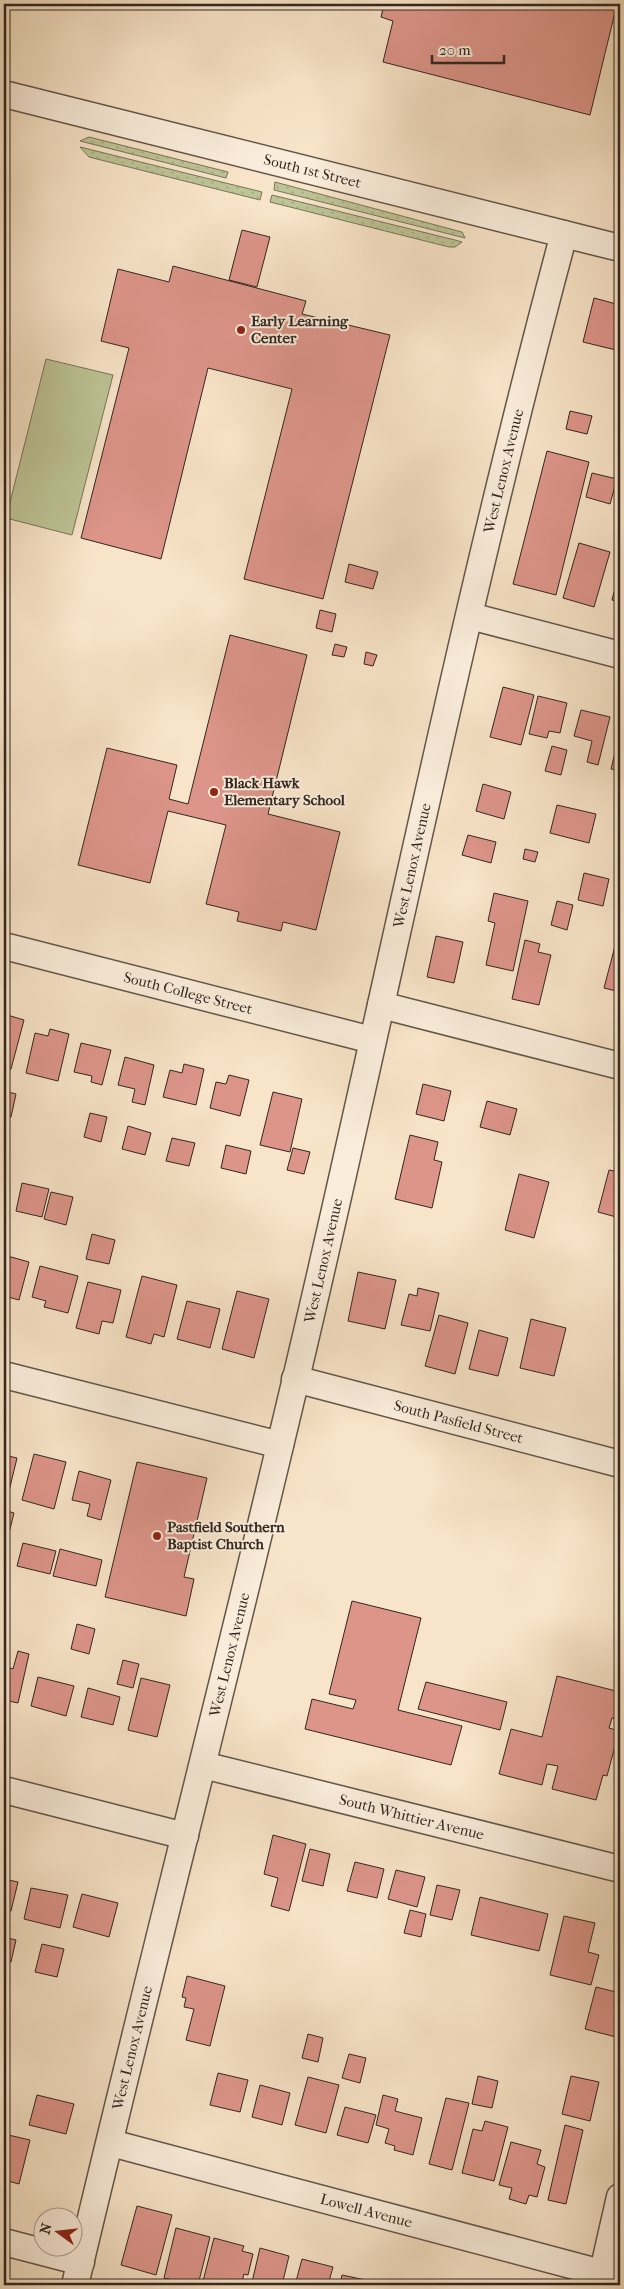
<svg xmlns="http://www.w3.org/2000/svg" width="624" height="2289" viewBox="0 0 624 2289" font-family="'IM FELL French Canon',serif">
	<defs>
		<pattern id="grass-dots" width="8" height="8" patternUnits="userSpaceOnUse" patternTransform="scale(1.25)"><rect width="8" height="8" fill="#bdc496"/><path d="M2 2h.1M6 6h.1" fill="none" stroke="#a3a881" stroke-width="1.8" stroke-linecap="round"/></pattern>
	</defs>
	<rect width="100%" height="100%" fill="#f8e4c8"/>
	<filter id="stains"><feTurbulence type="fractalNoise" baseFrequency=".004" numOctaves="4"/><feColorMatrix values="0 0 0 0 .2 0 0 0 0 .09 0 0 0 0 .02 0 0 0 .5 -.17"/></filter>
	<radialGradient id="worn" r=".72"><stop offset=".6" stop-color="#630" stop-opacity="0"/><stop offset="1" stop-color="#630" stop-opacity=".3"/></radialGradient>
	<path fill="url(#grass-dots)" stroke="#78755b" d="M89,137L228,172L226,178L80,141Z
		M80,147L262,192L260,200L89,157Z
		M275,182L458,231L462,232L465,238L274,190Z
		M272,195L455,240L462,242L455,247H449L270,202Z"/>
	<path fill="#bdc496" stroke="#78755b" d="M46,359L113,375L72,535L6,518Z"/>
	<path fill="#dd958a" stroke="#322620" d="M17,4H40L39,9Z
		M384,4H617L590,115L383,62L393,21L381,17Z
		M242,230L270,237L257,287L229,280Z
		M173,266L306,301L302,314L390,335L323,599L244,579L292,389L208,368L161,559L81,538L129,348L101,341L118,269L169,282Z
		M594,298L620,305V334L616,350L583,342Z
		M570,411L592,416L587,434L566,429Z
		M547,451L589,462L556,595L513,584Z
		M592,473L617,479L610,504L586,497Z
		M579,543L610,552L594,607L563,598Z
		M349,564L378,572L373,589L345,582Z
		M620,568V602L612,600Z
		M320,610L336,614L332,632L316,628Z
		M230,635L307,655L268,814L340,832L316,930L283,922L281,931L237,921L239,912L206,904L226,825L168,811L150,883L78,865L107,748L177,765L169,799L188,804Z
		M335,644L347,647L344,657L332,655Z
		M366,652L377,655L373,666L364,664Z
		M503,687L534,695L521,745L490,737Z
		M538,696L567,703L560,733L549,731L547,738L529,734Z
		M581,710L610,717L598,765L587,762L592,741L574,736Z
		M620,732V771L611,769Z
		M552,746L567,750L561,775L545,771Z
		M483,784L511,792L504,819L476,811Z
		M557,805L596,814L589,843L550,833Z
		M468,835L496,842L491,863L462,855Z
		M525,849L538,852L535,862L523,859Z
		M584,873L609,879L603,906L578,900Z
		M494,893L528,901L513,971L486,965L495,923L488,921Z
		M557,901L573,905L567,930L551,925Z
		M620,927V992L604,988Z
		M436,936L463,942L454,983L427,977Z
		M525,940L540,944L538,952L551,955L539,1005L512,999Z
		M4,1014L24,1020L11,1069L4,1068Z
		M50,1029L69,1034L58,1081L26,1073L35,1033L48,1036Z
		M81,1043L111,1050L102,1085L91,1082L92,1076L74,1072Z
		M125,1057L154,1065L145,1105L132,1102L135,1089L118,1085Z
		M184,1064L204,1069L196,1105L163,1097L170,1070L182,1073Z
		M229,1075L249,1080L240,1116L210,1108L216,1082L226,1084Z
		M423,1084L451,1091L444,1121L416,1114Z
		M4,1091L16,1094L11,1117L4,1116Z
		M273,1092L302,1099L290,1152L260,1145Z
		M487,1101L517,1109L510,1135L480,1127Z
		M90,1113L107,1117L101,1142L84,1137Z
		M128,1126L151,1133L145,1155L122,1149Z
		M410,1135L438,1142L434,1160L442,1162L432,1208L395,1199Z
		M172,1138L195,1143L189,1166L166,1161Z
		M226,1145L251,1151L246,1174L221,1168Z
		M293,1148L310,1152L304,1174L287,1170Z
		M609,1170L620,1172V1218L598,1212Z
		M519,1174L549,1182L534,1238L505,1230Z
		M22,1183L49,1189L42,1217L16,1211Z
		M51,1192L73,1197L66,1225L44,1219Z
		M92,1234L115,1240L109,1264L86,1259Z
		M4,1255L29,1262L19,1300L4,1296Z
		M40,1266L78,1276L68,1313L44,1307L46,1301L32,1297Z
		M358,1272L396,1280L385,1329L348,1321Z
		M142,1276L177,1285L164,1337L154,1334L151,1344L126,1337Z
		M88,1282L121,1290L113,1323L102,1321L99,1334L76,1328Z
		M418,1288L439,1293L430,1331L401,1325L409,1294L417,1296Z
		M237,1291L269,1299L254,1358L222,1349Z
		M187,1301L220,1309L210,1348L177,1339Z
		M439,1315L468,1323L455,1374L425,1366Z
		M531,1319L566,1328L554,1376L520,1368Z
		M479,1330L508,1338L498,1376L469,1369Z
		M34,1454L66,1462L54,1509L22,1500Z
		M4,1455L17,1458L9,1491L4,1489Z
		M137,1462L207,1478L184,1577L194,1579L186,1616L105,1597Z
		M79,1471L111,1480L101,1520L87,1516L90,1504L72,1500Z
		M4,1510L14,1513L8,1537L4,1536Z
		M23,1543L56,1551L50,1574L17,1566Z
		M60,1549L102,1560L96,1586L53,1576Z
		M352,1601L421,1618L398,1710L462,1726L451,1765L305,1729L312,1699L353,1709L356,1700L329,1694Z
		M77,1624L95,1629L89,1654L71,1649Z
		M18,1651L29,1654L18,1703L4,1700V1666L13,1669Z
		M123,1660L139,1664L133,1688L117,1684Z
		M557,1676L620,1692V1720L612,1718L609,1728L619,1731L607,1776L603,1775L596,1800L552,1789L558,1766L547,1764L542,1785L499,1774L511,1729L542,1737Z
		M38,1677L74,1686L66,1716L31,1706Z
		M141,1678L170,1685L157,1737L128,1730Z
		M426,1682L507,1702L500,1730L418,1709Z
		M88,1688L120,1697L113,1725L81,1717Z
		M273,1835L306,1844L289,1911L271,1906L278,1878L264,1874Z
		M310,1849L330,1854L323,1886L302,1881Z
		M355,1862L384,1869L377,1898L347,1891Z
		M396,1870L425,1877L417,1907L388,1899Z
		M4,1879L18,1882L11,1911L4,1909Z
		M437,1885L460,1890L452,1920L430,1915Z
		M31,1888L68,1895L60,1928L24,1919Z
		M82,1894L118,1903L109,1937L73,1927Z
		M480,1897L548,1914L539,1951L471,1935Z
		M410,1910L426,1914L421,1937L404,1933Z
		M564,1916L595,1923L588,1952L599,1955L591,1985L550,1975Z
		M4,1937L16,1940L11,1962L4,1960Z
		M42,1944L64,1949L57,1977L35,1972Z
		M187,1976L225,1986L210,2046L186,2040L194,2009L184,2007L186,1998L182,1997Z
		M596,1987L620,1993V2017L616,2037L585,2029Z
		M308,2034L323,2038L318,2062L302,2058Z
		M349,2054L366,2058L360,2083L342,2078Z
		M218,2073L248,2080L240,2112L210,2105Z
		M478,2076L498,2081L492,2108L472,2104Z
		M571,2076L599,2082L590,2121L562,2114Z
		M308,2077L339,2085L326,2133L295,2125Z
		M260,2085L290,2093L282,2125L252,2117Z
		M37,2095L74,2104L66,2134L29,2125Z
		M383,2095L398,2099L395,2111L422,2118L413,2155L394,2150L395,2146L385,2143L389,2129L376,2125Z
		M446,2098L469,2103L452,2170L429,2164Z
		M345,2107L376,2115L368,2143L337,2135Z
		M485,2121L508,2127L494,2181L462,2173L473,2129L482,2131Z
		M565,2125L583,2130L566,2204L548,2200Z
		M4,2134L30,2140L19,2184L4,2180Z
		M511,2142L541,2150L537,2164L545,2167L537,2197L529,2195L526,2204L509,2199L512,2188L499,2185Z
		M137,2206L172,2215L156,2275L121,2265Z
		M176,2228L210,2237L198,2285L164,2278Z
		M214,2238L244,2246L242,2251L253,2254L248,2275L244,2274L241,2285H202Z
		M260,2248L289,2256L282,2285H266L252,2282Z
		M302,2259L333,2267L328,2285H295Z
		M342,2275L375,2282L374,2285H340Z"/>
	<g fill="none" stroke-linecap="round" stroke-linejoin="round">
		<g stroke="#64564a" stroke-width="29">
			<g id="street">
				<path id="s1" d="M4,94L620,248"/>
				<path d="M470,616L620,655"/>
				<path id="s2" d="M4,946L372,1040"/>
				<path d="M381,1005L620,1066"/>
				<path d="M4,1375L280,1445"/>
				<path id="s3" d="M295,1379L620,1464"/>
				<path id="s4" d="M203,1765L620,1869"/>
				<path d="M4,1790L185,1836"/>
				<path id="s5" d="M111,2143L620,2278"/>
				<path d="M4,2242L81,2262"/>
				<path id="s6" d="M75,2285C157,1938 248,1593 327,1245C404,908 474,568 564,234"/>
				<path d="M600,2285L620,2197"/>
			</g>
		</g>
		<use href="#street" stroke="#faeddb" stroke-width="26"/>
	</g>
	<g fill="#8f2418" stroke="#faeddb" stroke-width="2">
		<circle cx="241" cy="330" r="5"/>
		<circle cx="214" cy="792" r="5"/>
		<circle cx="157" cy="1536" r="5"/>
	</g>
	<g text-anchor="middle" stroke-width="4" stroke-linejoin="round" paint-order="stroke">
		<g font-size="15" fill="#322620" stroke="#faeddb">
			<text dy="5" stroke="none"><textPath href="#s1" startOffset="318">South 1st Street</textPath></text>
			<text dy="5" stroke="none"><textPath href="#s6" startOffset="1864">West Lenox Avenue</textPath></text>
			<text dy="5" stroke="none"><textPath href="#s6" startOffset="1459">West Lenox Avenue</textPath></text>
			<text dy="5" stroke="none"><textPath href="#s2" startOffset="190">South College Street</textPath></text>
			<text dy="5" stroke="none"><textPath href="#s6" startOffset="1054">West Lenox Avenue</textPath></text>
			<text dy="5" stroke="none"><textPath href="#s3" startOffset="169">South Pasfield Street</textPath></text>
			<text dy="5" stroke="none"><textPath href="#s6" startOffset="649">West Lenox Avenue</textPath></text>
			<text dy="5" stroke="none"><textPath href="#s4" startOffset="215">South Whittier Avenue</textPath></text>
			<text dy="5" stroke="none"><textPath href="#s6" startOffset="244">West Lenox Avenue</textPath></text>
			<text dy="5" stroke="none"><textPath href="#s5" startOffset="264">Lowell Avenue</textPath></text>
		</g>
		<g font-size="15" font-weight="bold" fill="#322620" stroke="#faeddb" text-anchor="start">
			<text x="251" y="326">Early Learning<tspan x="251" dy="17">Center</tspan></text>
			<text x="224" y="788">Black Hawk<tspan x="224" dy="17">Elementary School</tspan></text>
			<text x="167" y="1532">Pastfield Southern<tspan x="167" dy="17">Baptist Church</tspan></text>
		</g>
	</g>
	<rect width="624" height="2289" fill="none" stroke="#f8e4c8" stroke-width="20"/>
	<rect x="5" y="5" width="614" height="2279" fill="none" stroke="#322620" stroke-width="2.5"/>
	<rect x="10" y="10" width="604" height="2269" fill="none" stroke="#322620"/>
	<g transform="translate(58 2232) rotate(285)"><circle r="24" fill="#faeddb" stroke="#aa9d90"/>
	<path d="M0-4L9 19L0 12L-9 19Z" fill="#8f2418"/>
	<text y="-8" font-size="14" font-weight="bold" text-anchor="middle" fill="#322620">N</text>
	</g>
	<path d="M432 55v8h72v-8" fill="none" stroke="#322620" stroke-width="2.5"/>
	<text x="439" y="55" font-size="15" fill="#322620" stroke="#faeddb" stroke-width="4" paint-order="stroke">20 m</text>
	<rect width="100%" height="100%" filter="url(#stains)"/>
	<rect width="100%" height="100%" fill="url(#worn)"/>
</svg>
